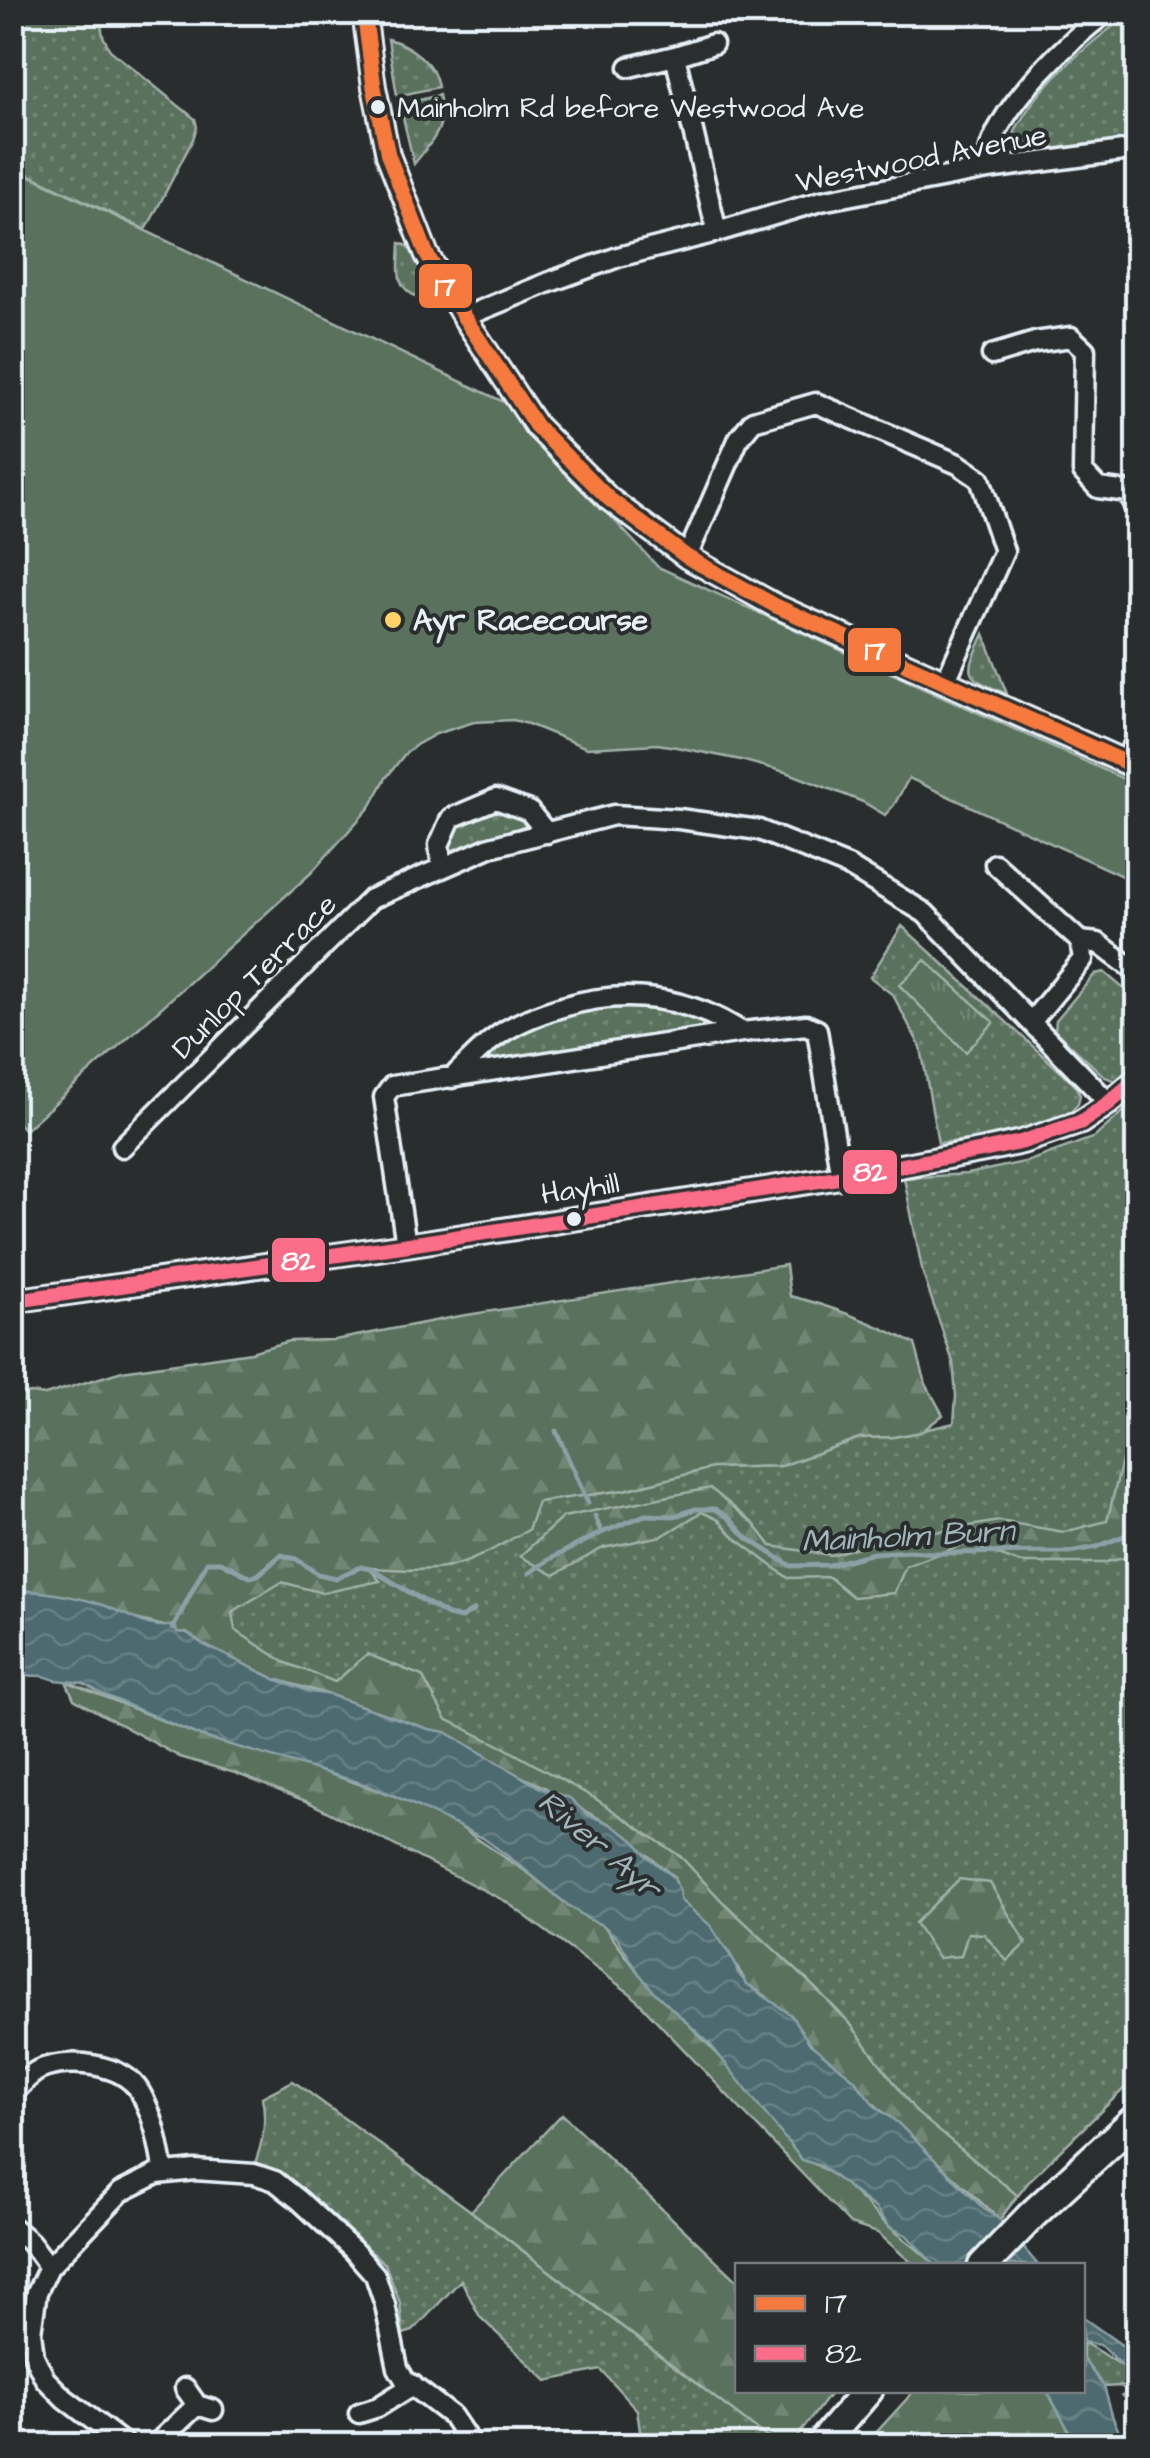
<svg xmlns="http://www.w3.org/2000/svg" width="1150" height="2458" viewBox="0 0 1150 2458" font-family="'Architects Daughter',sans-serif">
	<defs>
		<pattern id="grass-dots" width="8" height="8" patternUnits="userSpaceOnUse" patternTransform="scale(2.5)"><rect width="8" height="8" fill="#5a715d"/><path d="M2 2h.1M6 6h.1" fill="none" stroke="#728675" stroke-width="1.8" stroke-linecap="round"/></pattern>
		<pattern id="forest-firs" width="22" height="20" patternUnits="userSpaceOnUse" patternTransform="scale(2.5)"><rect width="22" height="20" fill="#5a715d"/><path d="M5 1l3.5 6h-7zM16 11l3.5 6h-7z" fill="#728675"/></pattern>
		<pattern id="park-tufts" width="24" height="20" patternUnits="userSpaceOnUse" patternTransform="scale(2.5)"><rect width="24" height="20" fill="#5a715d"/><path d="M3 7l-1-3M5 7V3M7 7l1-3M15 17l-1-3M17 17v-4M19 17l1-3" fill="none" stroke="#728675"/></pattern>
		<pattern id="water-waves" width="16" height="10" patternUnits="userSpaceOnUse" patternTransform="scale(2.5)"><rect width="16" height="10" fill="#4d6b70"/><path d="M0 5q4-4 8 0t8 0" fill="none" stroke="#678185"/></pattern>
	</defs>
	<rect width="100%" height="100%" fill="#2a2d2e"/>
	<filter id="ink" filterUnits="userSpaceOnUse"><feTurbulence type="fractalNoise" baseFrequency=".01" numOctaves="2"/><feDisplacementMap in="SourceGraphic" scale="20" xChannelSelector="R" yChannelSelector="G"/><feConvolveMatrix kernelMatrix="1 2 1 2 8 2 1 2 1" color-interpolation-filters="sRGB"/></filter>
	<g filter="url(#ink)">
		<path fill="url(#grass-dots)" stroke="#a1b1aa" stroke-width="2.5" d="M12,13H99L103,36L110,50L195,119L197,127L193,139L146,230L13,167Z
			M1131,13H1137V139L1021,154L1012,139C1030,91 1090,42 1131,13Z
			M388,39C410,45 435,63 438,87L397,96Z
			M439,95C447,129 434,139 414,164L400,105Z
			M400,243L408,246L437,299L434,306C395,288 398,284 400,243Z
			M984,634L1007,694C963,676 965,675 984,634Z
			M487,810L507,811L520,816L525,826L449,851C452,825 463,817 487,810Z
			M902,926L1074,1084L1080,1095L1078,1104L1070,1113L999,1137L938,1143L921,1048L893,995L870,977Z
			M1104,972L1137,1000V1065L1128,1075L1116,1081L1105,1077L1055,1031L1056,1020L1095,974Z
			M609,1004C648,1005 676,1013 713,1027L480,1062C518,1030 560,1013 609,1004Z
			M1137,1099V2076L1031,2179L1005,2212L764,1963L613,1819L443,1728L299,1683L223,1654L187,1633L202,1568L360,1567L411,1570L450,1567L479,1556L528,1530L537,1502L624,1490L712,1468L781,1466L859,1438L894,1437L954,1423L956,1396L953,1362L923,1274L904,1178L967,1174L1029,1161L1095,1137Z
			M293,2081L471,2211L777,2445H642L637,2410L601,2370L547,2381L480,2317L461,2280L413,2331L403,2334L400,2303L385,2264L287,2177L273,2170L254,2166C263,2142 267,2122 262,2097Z
			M1083,2342L1126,2368L1137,2379V2408L1122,2396L1132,2391L1119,2386L1104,2387L1083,2359Z"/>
		<path fill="url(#forest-firs)" stroke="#a1b1aa" stroke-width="2.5" d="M786,1265L790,1296C835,1307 874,1323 915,1344L926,1384L943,1415L921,1432L893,1437L859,1438L781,1466L712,1468L624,1490L538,1502L528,1530C503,1543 477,1561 449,1567C423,1572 396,1569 369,1568L380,1581L322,1593L282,1582L232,1612L235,1630L284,1662L335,1682L367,1654L422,1676L446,1719L503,1747L596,1799L681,1857L723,1902L805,1978L849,2022L917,2113L1017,2195L1000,2220L819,2053L766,1996L747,1984L727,1949L680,1900L674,1877L610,1824L539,1787L548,1789L518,1775L476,1750L428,1729L330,1695L275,1679L204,1645L187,1633L177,1632L175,1626L168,1627L13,1589V1396L31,1393L45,1395L122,1371L251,1352L289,1341L335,1340L460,1316Z
			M1137,1382V1555L1102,1563H1020L967,1543L906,1566L894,1593L853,1597L829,1577L788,1578L734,1537L719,1520L702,1512L662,1536L603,1548L554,1575L520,1556L563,1517L710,1488L754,1524L771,1546L831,1555L876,1542L999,1521L1064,1532L1107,1521L1126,1445L1127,1391Z
			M66,1681L200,1736L303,1765L395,1796L454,1823L531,1875L570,1907L604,1926L638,1972L725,2062L802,2159C836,2170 860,2199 885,2223C902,2238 919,2249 935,2265H914L878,2233L850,2224L631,1994L505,1901L308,1802L235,1773L180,1757L74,1699Z
			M959,1879L990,1883L1026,1943L1007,1961L984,1934L968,1933L961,1956L938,1958L915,1923Z
			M562,2114L737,2280L738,2390L832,2391L791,2445H777L471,2211Z
			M915,2390L1047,2391L1077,2445L864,2446Z"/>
		<path fill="url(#park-tufts)" stroke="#a1b1aa" stroke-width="2.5" d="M925,960L994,1022L966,1052L899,985Z"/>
		<path fill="#5a715d" stroke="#a1b1aa" stroke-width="2.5" d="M12,167L504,402L658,567L1137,785V883L909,778L894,805L885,815L863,802L789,773L741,760L676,747L657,744L587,748L528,724L513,720L474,722L436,734L416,745L404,755L386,778L370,807L311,873L25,1130L12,1116Z"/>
		<path fill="url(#water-waves)" stroke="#8ba1a6" stroke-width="2.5" d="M12,1589C42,1592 72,1595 100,1604C125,1612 147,1631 175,1625L177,1632L187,1633L204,1645L275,1679L312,1692L330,1695L428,1729L446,1732L539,1787L570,1798L586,1814L610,1824L634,1840L647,1856L674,1878L680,1892V1900L710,1925L734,1961L738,1973L747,1984L791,2015L810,2044L854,2079L875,2106L898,2123L983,2208L1000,2220L1038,2265H935L906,2235L890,2227L876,2209L821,2166L802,2160L710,2044L654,1992L638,1972L618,1939L604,1926L588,1919L570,1907L517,1863L483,1838L395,1796L358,1782L200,1736L102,1694L83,1683L55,1680L43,1676L13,1675Z
			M1082,2317L1137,2356V2379L1100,2345L1083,2342Z
			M1083,2359L1104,2387L1113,2418L1125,2445H1077L1047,2391L1082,2390Z"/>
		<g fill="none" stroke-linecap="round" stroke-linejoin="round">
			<path stroke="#8ba1a6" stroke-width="5" d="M556,1431L588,1503
				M595,1516L601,1532
				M529,1573L550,1559L601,1533L645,1515L674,1516L696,1509H715L729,1518L747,1538L791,1566L829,1565L873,1553L911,1551L933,1553L1070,1552L1097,1547L1138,1530
				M173,1628L207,1562H221L250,1577L258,1575L281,1555L296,1559L318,1574L336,1578L360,1567L371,1569L447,1615L461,1618L474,1610"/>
			<g stroke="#e8f1f8" stroke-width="25">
				<path id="minor" d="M713,44L675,56L717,232
					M629,67L675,56
					M988,169C989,161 988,153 991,145C1006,101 1069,40 1107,12
					M464,317L547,283L618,257L717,232L821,201L988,169L1138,149
					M992,355L1035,342L1071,337L1085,350L1083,472L1098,488L1128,492L1136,511L1138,532
					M687,557L739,438L753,421L816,403L958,464L980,479L1004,551L946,680
					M1126,763L1138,734
					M995,864L1080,941L1083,959L1031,1022
					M442,868L439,845L451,818L496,799L529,811L547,833
					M1080,941L1098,943L1138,973
					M452,1078C465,1065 478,1051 492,1040C512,1024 538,1014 562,1007C625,988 687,996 742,1032
					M122,1147L371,899L490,847L614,815L679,819L759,830L848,866L925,913L1109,1103
					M406,1245L384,1097L392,1086L742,1032L806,1025L817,1030L841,1177
					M12,2094C21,2086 30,2073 41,2069C70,2058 123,2063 140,2092C155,2118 159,2145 164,2173
					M12,2227L30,2242L49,2267
					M185,2388L197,2405L213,2410
					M359,2413L378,2407L413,2385
					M127,2446L64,2398L45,2379L34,2356L31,2332L37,2292L49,2267L121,2192L157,2174L195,2170L254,2174L275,2181L299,2200L353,2250L375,2275L385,2305L398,2368L405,2380L452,2416L472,2446
					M154,2446L197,2405"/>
			</g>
			<g stroke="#e8f1f8" stroke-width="28">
				<path id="tertiary" d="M364,12L374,87L388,155L427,255L464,317L536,426L609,499L687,557L776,606L1138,768
					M12,1301L406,1245L841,1177L985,1150L1022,1142L1081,1122L1109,1103L1138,1078"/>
			</g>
			<g stroke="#e8f1f8" stroke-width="35">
				<path id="trunk" d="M983,2266L1032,2215L1138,2117
					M820,2446L868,2390"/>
			</g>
			<use href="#minor" stroke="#2a2d2e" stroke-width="18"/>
			<use href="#tertiary" stroke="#2a2d2e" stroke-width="20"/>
			<use href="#trunk" stroke="#2a2d2e" stroke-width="28"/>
			<g stroke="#2a2d2e" stroke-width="22">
				<path id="bus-1" d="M364,12L374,87L388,155L427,255L464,317L536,426L609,499L687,557L776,606L1138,768"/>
			</g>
			<g stroke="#2a2d2e" stroke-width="22">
				<path id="bus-2" d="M12,1301L406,1245L841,1177L985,1150L1022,1142L1081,1122L1109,1103L1138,1078"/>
			</g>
			<use href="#bus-1" stroke="#f6793e" stroke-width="15"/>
			<use href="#bus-2" stroke="#fb6d88" stroke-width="15"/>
		</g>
	</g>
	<g fill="#e8f1f8" stroke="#2a2d2e" stroke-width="4">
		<circle cx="378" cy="107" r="9"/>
		<circle cx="574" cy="1219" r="9"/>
	</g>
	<circle fill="#ffd166" stroke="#2a2d2e" stroke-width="4" cx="393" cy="620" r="10"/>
	<g text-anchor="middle" stroke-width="8" stroke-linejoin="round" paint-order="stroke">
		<g font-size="28" fill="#e8f1f8" stroke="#2a2d2e" text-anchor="start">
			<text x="397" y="117">Mainholm Rd before Westwood Ave</text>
		</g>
		<g font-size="30" fill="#e8f1f8" stroke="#2a2d2e">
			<text transform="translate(921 158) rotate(-11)" y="10">Westwood Avenue</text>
			<text transform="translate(254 976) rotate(-45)" y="10">Dunlop Terrace</text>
			<text transform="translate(580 1188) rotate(-9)" y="10">Hayhill</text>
		</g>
		<g font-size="30" font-weight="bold" fill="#e8f1f8" stroke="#2a2d2e" text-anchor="start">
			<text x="413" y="630">Ayr Racecourse</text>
		</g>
		<g font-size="32" font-style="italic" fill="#a2b5bb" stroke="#2a2d2e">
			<text transform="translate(908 1535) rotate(-3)" y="11">Mainholm Burn</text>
			<text transform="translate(600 1844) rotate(40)" y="11">River Ayr</text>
		</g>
	</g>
	<g stroke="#2a2d2e" stroke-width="4">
		<rect x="417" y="262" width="57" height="48" rx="10" fill="#f6793e"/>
		<rect x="846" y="626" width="57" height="48" rx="10" fill="#f6793e"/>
		<rect x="841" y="1148" width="58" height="48" rx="10" fill="#fb6d88"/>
		<rect x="270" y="1236" width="57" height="48" rx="10" fill="#fb6d88"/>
	</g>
	<g font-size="28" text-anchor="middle" font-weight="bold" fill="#fff">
		<text x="445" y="296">17</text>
		<text x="875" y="660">17</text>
		<text x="870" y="1181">82</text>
		<text x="298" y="1270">82</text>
	</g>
	<rect width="1150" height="2458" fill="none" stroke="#2a2d2e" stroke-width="50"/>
	<rect x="25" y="25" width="1100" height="2408" fill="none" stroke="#e8f1f8" stroke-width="4" filter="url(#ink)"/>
	<rect x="735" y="2263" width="350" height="130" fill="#2a2d2e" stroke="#767b7f" stroke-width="2.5"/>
	<rect x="755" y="2296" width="50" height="15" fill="#f6793e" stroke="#767b7f" stroke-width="2.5"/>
	<text x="825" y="2313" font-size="30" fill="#e8f1f8">17</text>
	<rect x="755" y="2346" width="50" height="15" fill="#fb6d88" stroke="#767b7f" stroke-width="2.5"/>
	<text x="825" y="2363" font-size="30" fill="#e8f1f8">82</text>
</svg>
